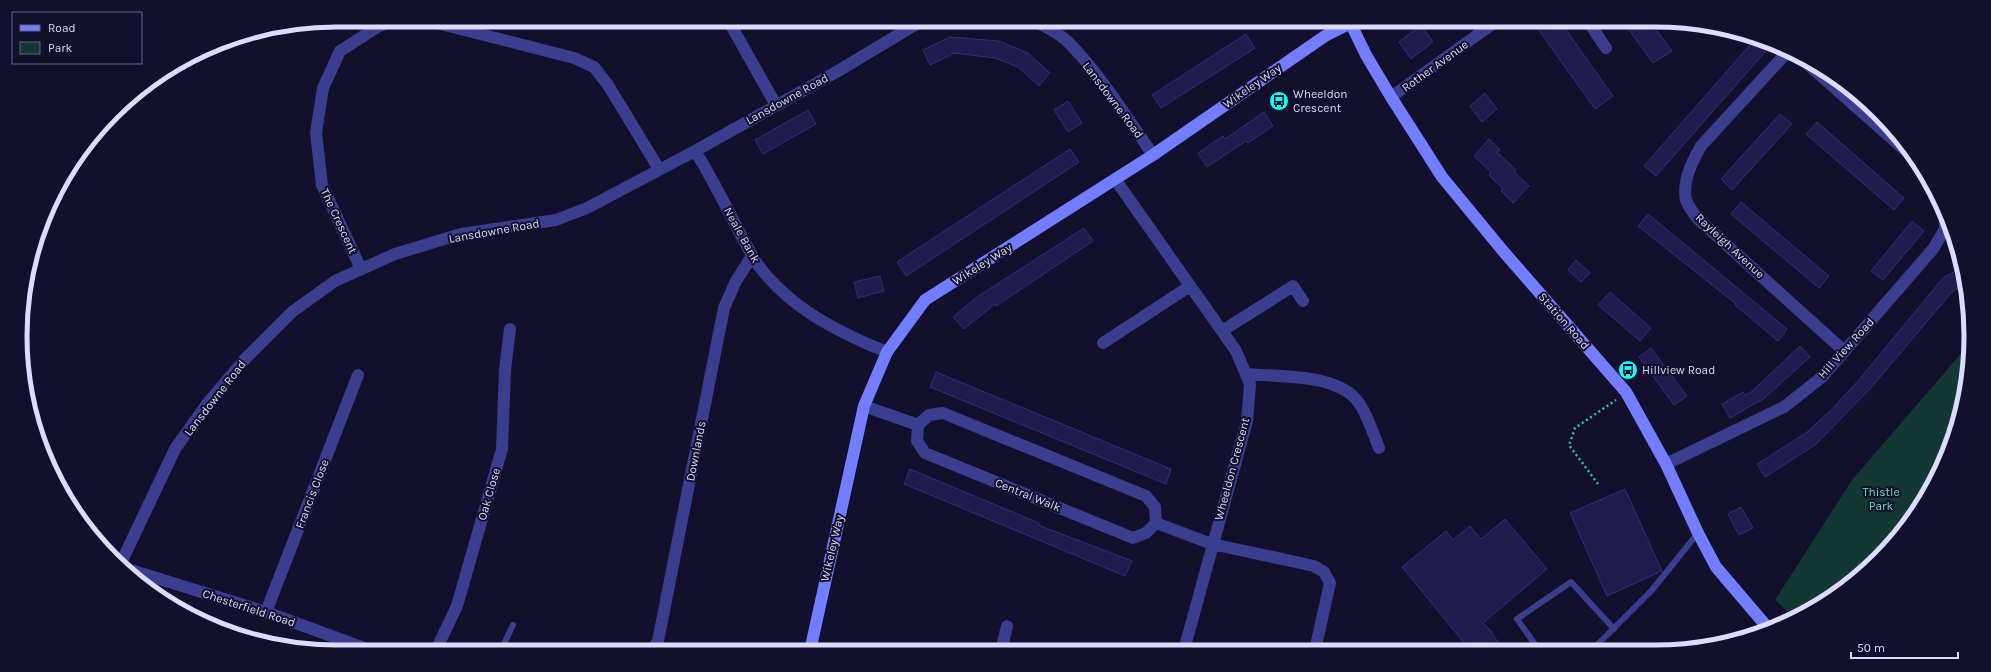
<svg xmlns="http://www.w3.org/2000/svg" width="1991" height="672" viewBox="0 0 1991 672" font-family="Karla,sans-serif">
	<rect width="100%" height="100%" fill="#12102d"/>
	<path fill="#133733" d="M1970,343V356L1960,418L1929,494L1864,573L1795,619L1775,600L1852,480Z"/>
	<path fill="#211b4f" stroke="#342c7c" d="M1543,20H1559L1613,96L1595,109L1535,25Z
		M1622,20H1649L1672,51L1653,63Z
		M1421,25L1433,42L1411,59L1399,42Z
		M1246,34L1255,48L1161,108L1152,95Z
		M950,37L999,41L1028,53L1050,73L1039,86L1018,67L995,58L954,53L930,65L923,50Z
		M1756,38L1772,44L1656,176L1644,166Z
		M1485,93L1497,109L1482,122L1470,106Z
		M1068,101L1082,123L1068,132L1054,110Z
		M808,110L816,124L763,154L755,140Z
		M1264,112L1273,126L1248,143L1246,141L1207,167L1198,153L1223,136L1225,139Z
		M1780,114L1792,124L1732,190L1721,179Z
		M1817,122L1904,198L1894,210L1806,134Z
		M1489,139L1500,150L1497,152L1516,170L1514,172L1529,186L1513,203L1501,191L1503,189L1489,175L1491,172L1474,156Z
		M1070,149L1079,162L906,276L897,262Z
		M1741,202L1829,276L1819,288L1731,214Z
		M1648,214L1787,329L1778,341L1735,305L1736,304L1638,226Z
		M1912,221L1924,231L1883,280L1871,271Z
		M1084,228L1093,241L996,306L995,304L964,329L953,317L977,297Z
		M1576,260L1590,273L1581,282L1568,270Z
		M1962,267L1966,283L1952,292L1870,389L1815,445L1765,477L1757,464L1806,433L1830,411L1858,381L1943,278Z
		M880,276L884,291L858,298L854,282Z
		M1610,292L1651,328L1640,341L1598,305Z
		M1800,346L1810,357L1760,402L1759,401L1730,418L1722,404L1743,392L1745,395L1750,393Z
		M1651,348L1687,396L1674,405L1639,357Z
		M936,372L1171,469L1166,484L930,387Z
		M910,469L1039,523L1038,525L1132,561L1125,576L904,484Z
		M1625,489L1662,571L1607,596L1570,513Z
		M1741,507L1753,528L1739,535L1728,514Z
		M1505,519L1547,569L1483,623L1490,630L1503,650H1470L1402,567L1446,531L1453,540L1470,526L1481,539Z"/>
	<g fill="none" stroke-linecap="round" stroke-linejoin="round">
		<path stroke="#2bc4ac" stroke-width="2.5" stroke-dasharray="2 3" stroke-linecap="butt" d="M1598,484L1569,445L1575,428L1616,400
			M177,606L284,645"/>
		<path stroke="#393e8e" stroke-width="6" d="M1539,650L1517,619L1571,582L1614,629
			M1592,650L1652,590L1698,533
			M500,652L513,625"/>
		<path stroke="#393e8e" stroke-width="12" d="M425,20L574,58L594,67L608,85L659,169
			M728,20L776,105
			M1032,20C1045,26 1061,34 1071,45C1102,77 1127,118 1153,155
			M1587,20L1606,48
			M1789,50L1701,146C1692,162 1682,181 1686,200C1688,206 1694,214 1698,219L1844,351
			M1794,52L1915,159
			M1391,97L1498,20
			M695,151C713,179 727,209 743,239C748,247 752,257 758,265C790,308 839,333 887,352
			M1115,179L1236,351L1250,384L1247,421L1184,650
			M361,269L322,185L316,133L323,88L340,51L379,26L397,20
			M1222,331L1293,286L1303,301
			M1103,343L1190,286
			M1246,374C1278,377 1339,373 1359,403C1368,416 1373,433 1379,448
			M864,406L918,425
			M943,413L1146,496L1155,507L1156,523L1146,533L1133,538L925,453L917,441L918,425L929,415Z
			M1666,464L1784,407L1822,377L1933,249L1945,229V215
			M1156,523L1212,544L1314,566L1324,572L1330,583L1315,650
			M120,565L175,449L207,404L246,358L292,312L335,281L395,254L461,234L556,220L587,208L695,151L838,71L923,20
			M121,567L266,612L375,652
			M266,612L358,375
			M652,651L658,641L724,308L736,281L752,256
			M1001,651L1007,626
			M435,652L457,606L502,449L505,370L510,329"/>
		<path stroke="#737dff" stroke-width="12" d="M1349,20L1366,55L1391,97L1442,177L1503,251L1626,392L1666,464L1698,533L1716,567L1768,628
			M810,651L864,406L887,352L925,300L1153,155L1325,36L1351,23"/>
	</g>
	<defs>
		<g id="bus-disc" transform="scale(1)"><circle r="9.5" fill="#08feff" stroke="#12102d"/><path d="M-5-6H5V4H4V6H2V4H-2V6H-4V4H-5ZM-3.5-4V0h7V-4ZM-3.5 1.2v1.5H-2V1.2ZM2 1.2v1.5H3.5V1.2Z" fill="#111"/></g>
	</defs>
	<g fill-rule="evenodd">
		<use href="#bus-disc" x="1279" y="101"/>
		<use href="#bus-disc" x="1628" y="370"/>
	</g>
	<g text-anchor="middle" stroke-width="4" stroke-linejoin="round" paint-order="stroke">
		<g font-size="12" fill="#dddcff" stroke="#12102d">
			<text transform="translate(1435 66) rotate(-36)" y="4">Rother Avenue</text>
			<text transform="translate(1252 86) rotate(-35)" y="4">Wikeley Way</text>
			<text transform="translate(787 99) rotate(-29)" y="4">Lansdowne Road</text>
			<text transform="translate(1113 100) rotate(53)" y="4">Lansdowne Road</text>
			<text transform="translate(339 221) rotate(65)" y="4">The Crescent</text>
			<text transform="translate(494 231) rotate(-10)" y="4">Lansdowne Road</text>
			<text transform="translate(742 235) rotate(61)" y="4">Neale Bank</text>
			<text transform="translate(1730 246) rotate(43)" y="4">Rayleigh Avenue</text>
			<text transform="translate(982 264) rotate(-32)" y="4">Wikeley Way</text>
			<text transform="translate(1564 321) rotate(49)" y="4">Station Road</text>
			<text transform="translate(1846 348) rotate(-48)" y="4">Hill View Road</text>
			<text transform="translate(215 398) rotate(-52)" y="4">Lansdowne Road</text>
			<text transform="translate(696 451) rotate(-79)" y="4">Downlands</text>
			<text transform="translate(1232 469) rotate(-75)" y="4">Wheeldon Crescent</text>
			<text transform="translate(312 494) rotate(-69)" y="4">Francis Close</text>
			<text transform="translate(489 494) rotate(-74)" y="4">Oak Close</text>
			<text transform="translate(1028 495) rotate(22)" y="4">Central Walk</text>
			<text transform="translate(832 548) rotate(-77)" y="4">Wikeley Way</text>
			<text transform="translate(249 608) rotate(18)" y="4">Chesterfield Road</text>
		</g>
		<g font-size="12" fill="#dddcff" stroke="#12102d" text-anchor="start">
			<text x="1293" y="98">Wheeldon<tspan x="1293" dy="14">Crescent</tspan></text>
			<text x="1642" y="374">Hillview Road</text>
		</g>
		<g font-size="12" fill="#61e6b8" stroke="#12102d">
			<text x="1881" y="496">Thistle<tspan x="1881" dy="14">Park</tspan></text>
		</g>
	</g>
	<path d="M0 0H1991V672H0ZM336 27H1655A309 309 0 0 1 1964 336V336A309 309 0 0 1 1655 645H336A309 309 0 0 1 27 336V336A309 309 0 0 1 336 27Z" fill="#12102d" fill-rule="evenodd"/>
	<path fill="none" stroke="#dddcff" stroke-width="5" d="M336 27H1655A309 309 0 0 1 1964 336V336A309 309 0 0 1 1655 645H336A309 309 0 0 1 27 336V336A309 309 0 0 1 336 27Z"/>
	<rect x="12" y="12" width="130" height="52" fill="#12102d" stroke="#636281"/>
	<rect x="20" y="25" width="20" height="6" fill="#737dff" stroke="#636281"/>
	<text x="48" y="32" font-size="12" fill="#dddcff">Road</text>
	<rect x="20" y="42" width="20" height="12" fill="#133733" stroke="#636281"/>
	<text x="48" y="52" font-size="12" fill="#dddcff">Park</text>
	<path d="M1851 652v6h107v-6" fill="none" stroke="#dddcff" stroke-width="2"/>
	<text x="1857" y="652" font-size="12" fill="#dddcff" stroke="#12102d" stroke-width="3" paint-order="stroke">50 m</text>
</svg>
